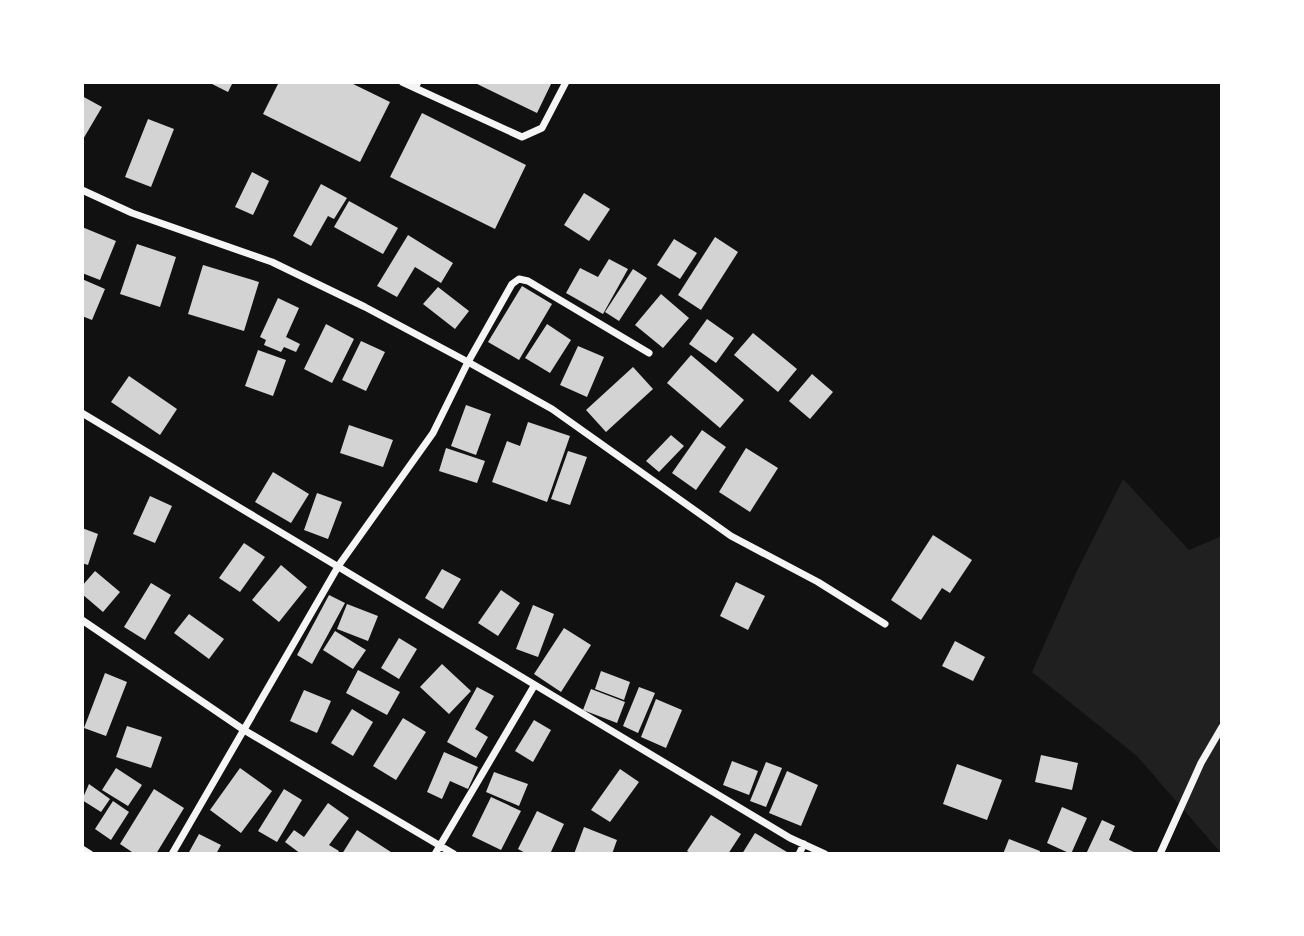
<svg xmlns="http://www.w3.org/2000/svg" width="1304" height="936" viewBox="0 0 1304 936" font-family="Signika,sans-serif">
	<rect width="100%" height="100%" fill="#111"/>
	<path fill="#202020" d="M1123,479L1189,550L1222,536V854L1137,756L1032,672L1076,573Z"/>
	<path fill="#d3d3d3" d="M208,82H233L228,92Z
		M279,82H349L390,102L360,162L263,114Z
		M473,82H552L537,113Z
		M82,96L102,107L82,141Z
		M422,113L526,165L495,229L390,177Z
		M148,119L174,129L151,187L125,177Z
		M252,172L269,181L253,215L235,207Z
		M321,184L347,198L334,219L328,216L311,246L293,236Z
		M584,193L610,209L589,241L564,225Z
		M349,201L398,228L383,254L334,227Z
		M82,227L116,241L100,280L82,273Z
		M408,235L453,263L441,283L415,267L397,297L377,286Z
		M715,237L738,252L701,310L678,295Z
		M674,239L697,253L680,279L657,265Z
		M137,244L176,257L160,307L120,294Z
		M609,259L628,269L603,314L566,293L580,268L598,277Z
		M203,265L259,282L244,331L188,314Z
		M633,269L647,278L619,321L605,312Z
		M82,279L105,289L92,320L82,316Z
		M522,286L552,304L519,360L488,342Z
		M438,287L469,311L455,329L423,304Z
		M661,294L689,318L663,348L635,325Z
		M278,298L299,308L286,337L300,344L296,352L284,347L281,352L264,345L266,340L260,337Z
		M707,319L734,338L716,363L689,344Z
		M326,324L354,339L332,383L304,369Z
		M547,324L571,340L550,373L525,358Z
		M753,333L797,369L778,392L734,355Z
		M361,341L385,352L366,391L342,380Z
		M578,346L604,357L587,397L560,385Z
		M258,350L286,360L273,396L245,386Z
		M691,355L744,400L720,428L667,383Z
		M633,367L653,389L606,432L586,410Z
		M812,374L833,392L810,419L789,401Z
		M129,376L177,409L160,435L111,402Z
		M466,405L491,414L476,455L451,446Z
		M528,422L570,436L547,502L492,482L507,441L520,446Z
		M349,425L393,440L383,467L340,453Z
		M702,430L726,447L696,490L672,473Z
		M671,435L684,446L659,472L646,461Z
		M446,448L485,461L477,483L439,471Z
		M746,448L778,468L750,512L719,492Z
		M568,451L587,457L570,505L551,499Z
		M273,472L309,494L291,523L255,502Z
		M317,493L342,502L328,539L304,530Z
		M150,496L172,506L155,543L133,534Z
		M82,528L98,534L88,565L82,563Z
		M933,535L972,560L950,593L942,588L921,620L891,600Z
		M244,543L265,557L240,592L219,578Z
		M281,565L307,587L279,622L252,600Z
		M442,569L461,579L443,609L425,598Z
		M95,571L120,592L103,612L82,594V586Z
		M736,582L765,596L748,630L720,616Z
		M151,583L171,595L145,640L124,627Z
		M501,590L520,603L498,636L478,623Z
		M329,595L345,603L312,664L297,655Z
		M347,604L378,616L368,641L337,629Z
		M533,605L554,614L538,657L516,649Z
		M189,614L224,639L209,659L174,633Z
		M564,628L591,645L561,692L534,674Z
		M335,631L366,650L353,669L323,650Z
		M399,638L417,649L399,679L381,668Z
		M955,641L985,657L973,681L942,666Z
		M442,664L471,691L449,714L420,687Z
		M358,670L400,692L387,715L346,693Z
		M601,671L630,682L624,700L595,689Z
		M105,673L127,682L106,736L84,728Z
		M477,687L494,696L475,729L488,737L476,758L447,742Z
		M639,687L655,693L638,733L623,726Z
		M591,689L625,702L617,723L583,710Z
		M304,690L331,701L317,733L290,721Z
		M656,699L682,710L666,748L641,737Z
		M352,709L373,722L353,756L331,743Z
		M403,718L426,732L396,780L373,766Z
		M534,720L551,730L533,762L515,751Z
		M127,726L162,737L151,768L116,757Z
		M444,752L478,767L468,789L450,781L442,799L427,792Z
		M1041,755L1078,763L1072,790L1035,782Z
		M732,761L758,771L749,795L723,785Z
		M766,762L782,768L766,807L750,801Z
		M957,764L1002,780L987,820L943,804Z
		M116,768L142,785L128,806L102,790Z
		M240,768L272,791L241,833L210,810Z
		M620,769L639,782L610,822L591,810Z
		M787,771L818,785L801,826L769,813Z
		M494,772L528,784L519,806L486,792Z
		M89,784L110,799L101,812L82,800Z
		M154,789L184,808L156,854H135L120,844Z
		M284,789L302,800L277,842L258,831Z
		M491,797L521,811L501,850L472,836Z
		M113,801L129,812L111,840L95,829Z
		M328,803L349,818L329,845L339,851L337,854H301L285,842L294,830L304,837Z
		M1062,807L1087,818L1071,854L1047,843Z
		M537,811L564,824L550,854H527L518,849Z
		M711,815L741,834L728,854H692L687,851Z
		M1102,820L1115,826L1109,840L1138,854H1086Z
		M584,827L617,840L612,854H574Z
		M357,830L394,854H342Z
		M755,833L787,852L786,854H742Z
		M199,834L221,845L216,854H188Z
		M1009,839L1040,851L1039,854H1003Z"/>
	<g fill="none" stroke-linecap="round" stroke-linejoin="round">
		<path stroke="#f5f5f5" stroke-width="7" d="M402,82L415,88
			M418,82L415,88L522,137L542,128L566,82
			M82,190L132,213L272,262L365,307L468,362L552,409L731,536L818,582L885,624
			M82,413L790,838L825,854
			M82,620L244,730L454,854
			M82,849L90,854
			M172,854L339,565L433,433L468,362L512,284L519,279L528,281L649,353
			M435,854L534,686
			M799,854L804,844
			M1160,854L1201,763L1222,727"/>
	</g>
	<rect width="1304" height="936" fill="none" stroke="#ffffff" stroke-width="168"/>
</svg>
